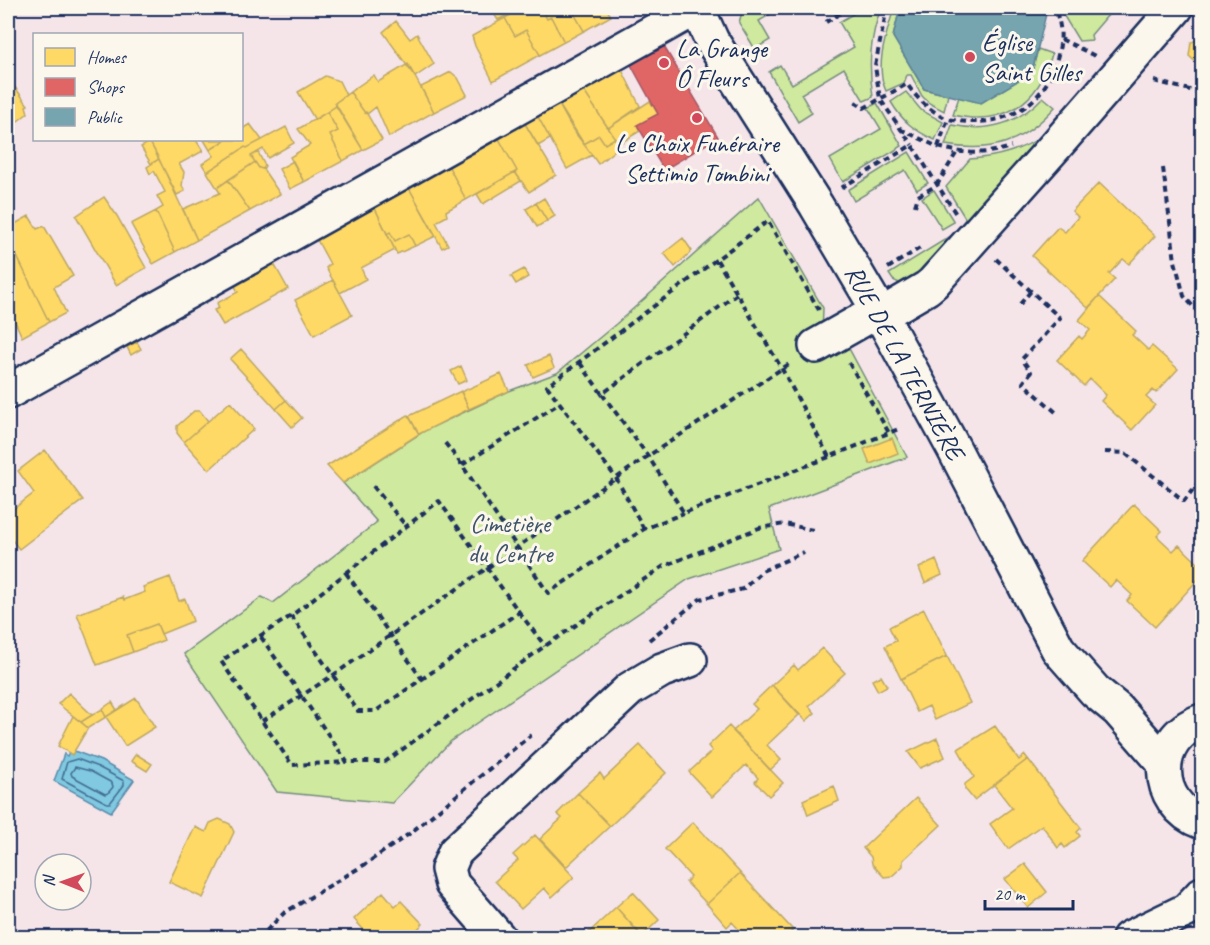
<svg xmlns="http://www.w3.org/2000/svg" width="1210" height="945" viewBox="0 0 1210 945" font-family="Caveat,sans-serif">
	<rect width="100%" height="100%" fill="#f5e5e9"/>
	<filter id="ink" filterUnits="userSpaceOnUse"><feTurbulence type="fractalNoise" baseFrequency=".0167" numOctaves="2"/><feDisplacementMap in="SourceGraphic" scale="12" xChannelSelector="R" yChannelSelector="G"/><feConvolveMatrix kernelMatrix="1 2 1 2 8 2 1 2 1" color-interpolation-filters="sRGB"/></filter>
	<g filter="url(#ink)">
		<path fill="#cfe99e" stroke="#758c7e" stroke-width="1.5" d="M743,8H781L759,21L770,40L755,49L739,23Z
			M863,8H881C870,38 868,65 873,97L864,101L844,68L801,94L812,113L798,122L769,72L780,65L792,84L854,47L839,22Z
			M894,8H900L893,37L924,89L948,95L944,111L929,103L922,96L911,75H907L904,83L886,91C874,65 887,33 894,8Z
			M1059,8H1114L1091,35L1092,40L1079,41Z
			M1038,49L1052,54C1039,103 1003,127 953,115L959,97L981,103L1032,72Z
			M906,92L921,110L943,122L935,140C915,131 902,121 891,102Z
			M1043,97L1055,107C1023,143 992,153 945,145L952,125C988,133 1018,124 1043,97Z
			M877,103L902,146L843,182L830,159L881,129L868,108Z
			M1046,134L970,226L946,187L970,159C999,157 1022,150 1046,134Z
			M909,152L928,183L917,190L905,170L854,201L848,190Z
			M934,190L954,222L942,229L922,198Z
			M759,197L823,308L822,336L846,343L907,457L769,509L779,549L689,579L451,741L392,803L277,792L184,654L262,597L273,603L377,522L343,483L424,431L509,391L557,373L616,324Z
			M959,231L931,269L903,285L893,280L889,274Z"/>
		<path fill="#80c9e0" stroke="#588bac" stroke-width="1.5" d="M74,751L101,761L134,780L111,812L54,781L64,754L67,756L69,752L72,754Z"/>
		<path fill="#ffd966" stroke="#bba664" stroke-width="1.5" d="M505,8L509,14L498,20L494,14Z
			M523,8H541L547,19L551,17L564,42L540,55L526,30L515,36L505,18Z
			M541,8H571L584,31L564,42L551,17L547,19Z
			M571,8H606L611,16L584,31Z
			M505,18L515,36L526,30L540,55L493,81L475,46L472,36Z
			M396,21L410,39L417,34L434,64L415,77L383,32Z
			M1202,39V68L1189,56L1191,42Z
			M408,64L434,112L389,137L376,107L367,114L365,113L350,92L374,75L378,82Z
			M621,68L640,106L608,128L583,90Z
			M451,72L458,78L467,95L434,112L421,87Z
			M325,76L339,81L346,95L335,103L336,106L315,120L298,92Z
			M8,78L28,105L26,106L28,113L18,121L8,117Z
			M583,90L615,138L605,144L599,135L584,144L558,103Z
			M350,92L365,113L366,112L382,140L363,150L335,103Z
			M650,101L658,114L637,125L640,131L619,144L608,128Z
			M558,103L573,130L592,155L567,169L537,115Z
			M336,106L363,150L343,161L330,135L338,131L327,112Z
			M327,112L338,131L330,135L343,161L304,182L290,157L310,145L298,129Z
			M537,115L550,139L538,146L524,122Z
			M524,122L556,175L529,192L515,172L517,171L498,137Z
			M250,124L262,140L247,148L245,147L207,172L202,164L214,156L210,150L226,140H242V129Z
			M286,127L294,143L268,158L263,149L251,156L255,162L217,188L207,172L245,147L247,148Z
			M599,135L605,144L615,138L620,146L598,164L584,144Z
			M498,137L517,171L466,200L448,165Z
			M149,140H196L203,151L179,164L184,172L182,186L185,191L177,195Z
			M204,140H226L210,150Z
			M150,142L159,159L151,164L141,147Z
			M258,152L265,166L263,169L259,168L251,156Z
			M159,159L197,240L175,252L156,211L163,207L157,196L165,192L154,171L150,174L147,167Z
			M293,161L304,182L290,189L279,169Z
			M255,162L259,168L263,169L280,194L250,211L228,180Z
			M448,165L466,200L446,211L447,216L436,222L448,245L442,248L408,186Z
			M515,172L521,181L483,204L477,194Z
			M228,180L250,211L197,240L183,209L220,193L217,188Z
			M1099,183L1155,236L1129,264L1123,259L1109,274L1115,279L1088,308L1032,256L1058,227L1065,232L1078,217L1072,211Z
			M408,186L436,236L415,246L409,234L395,241L390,232L387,234L374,206Z
			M104,197L117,216L146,268L116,285L76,216Z
			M544,198L555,216L547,221L536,203Z
			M536,203L547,221L537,227L526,209Z
			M374,206L395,250L361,268L366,279L340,293L326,268L330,264L316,238Z
			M156,211L175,252L153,264L131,224Z
			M29,216L37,229L44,226L73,276L54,287L66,313L49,322L8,238V228Z
			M390,232L395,241L409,234L415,246L397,254L387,234Z
			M8,238L49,322L22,337L8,306Z
			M683,238L692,251L675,267L664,253Z
			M273,262L288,289L223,325L214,310L219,308L217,303L238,292L234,284Z
			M524,269L528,277L516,284L511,276Z
			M333,280L352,315L314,335L295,300Z
			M1099,296L1136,331L1132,335L1148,350L1152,346L1178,369L1156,393L1153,390L1146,397L1155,405L1132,430L1101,401L1106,395L1090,379L1084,386L1057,360L1079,336L1082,339L1090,330L1079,320Z
			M137,342L141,349L131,355L127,347Z
			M241,349L286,400L276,409L230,359Z
			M549,356L554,368L533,377L528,365Z
			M461,366L467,380L458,384L451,371Z
			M501,374L509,391L469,409L461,392Z
			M461,391L469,409L419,434L409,416Z
			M286,400L302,418L292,427L276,409Z
			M230,402L254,429L209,470L184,442Z
			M194,411H200L208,421L184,442L177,433V426Z
			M408,415L419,434L343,483L327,466Z
			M892,438L898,453L870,464L864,449Z
			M45,450L83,500L19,549L8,535V513L34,493L18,471Z
			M1134,504L1162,531L1157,536L1173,551L1179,545L1202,567V575L1155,627L1127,601L1132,595L1116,580L1110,587L1082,561Z
			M936,560L942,575L925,583L919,568Z
			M170,577L179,601L185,599L193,621L161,634L157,624L127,635L133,652L97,665L77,614L123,597L124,600L145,592L143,587Z
			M924,609L947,656L901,679L885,646L896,641L889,627Z
			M157,624L164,640L133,652L127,635Z
			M822,648L845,673L809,706L815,713L806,721L772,685L794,665L798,670Z
			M947,656L970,703L935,720L929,706L917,712L901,679Z
			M881,676L887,686L878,691L872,680Z
			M772,685L799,715L767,745L781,760L770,770L733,731L757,709L752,704Z
			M69,693L92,715L81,722L58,704Z
			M136,698L155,727L125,746L106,717Z
			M112,702L117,710L106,717L102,709Z
			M102,709L106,717L88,728L81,722Z
			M73,716L88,728L72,755L58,746Z
			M729,726L783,783L769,796L755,782L758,778L746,765L712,797L689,772L712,751L708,746Z
			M995,726L1019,760L1025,755L1028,759L974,800L965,789V784L974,777L958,749Z
			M937,738L945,757L920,768L908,752Z
			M640,745L666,773L610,826L578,793L600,773L604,779Z
			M136,754L152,764L147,771L131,761Z
			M1028,759L1081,828L1077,832L1080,836L1065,848L1062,844L1058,848L1042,825L1008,849L990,824L1012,808L994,785Z
			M834,786L839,801L808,815L803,800Z
			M578,793L610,826L566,867L540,839L562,818L557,814Z
			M916,798L941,825L903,860V866L892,876L884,877L872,864L871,857L863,848Z
			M219,819L230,824L234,832L203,898L169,882L195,827L206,832L210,823Z
			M693,822L740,873L707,904L686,882L691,877L665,849Z
			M535,835L574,877L552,897L544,888L521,909L495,881L518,860L513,855Z
			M1025,864L1047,892L1028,908L1005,879Z
			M740,873L793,930L785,938H747L732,922L727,927L707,904Z
			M383,892L395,906L401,901L423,924L408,938H371L354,919Z
			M633,892L659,920L642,936L616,907Z
			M616,907L643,938H583Z"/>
		<path fill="#e06666" stroke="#a55664" stroke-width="1.5" d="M663,45L718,137L664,170L637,125L658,114L630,63Z"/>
		<path fill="#76a5af" stroke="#5b8297" stroke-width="1.5" d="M900,8H1042L1046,14L1032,72L981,103L924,89L893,37Z"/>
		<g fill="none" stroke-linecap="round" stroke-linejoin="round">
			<path stroke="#436d92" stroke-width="1.5" d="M77,759L98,767L124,781V785L110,803H107L62,779L67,762Z
				M75,767L90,771L112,783L113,787L108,793L105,794L72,776L71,773Z"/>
			<g stroke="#1b2f5e" stroke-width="38">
				<path id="minor" d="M697,8L712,41L816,205L881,315L954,449L1058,649L1095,691L1118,710L1165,764
					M881,315L927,288L933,283L1059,142L1176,8
					M816,346L878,311
					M1202,721C1151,738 1153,804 1202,822
					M499,938L452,884L448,869L455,852L630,689L662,670L690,660
					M1129,938L1187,910L1202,894"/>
			</g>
			<g stroke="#1b2f5e" stroke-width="38">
				<path id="major" d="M8,392L696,8"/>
			</g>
			<path stroke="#1b2f5e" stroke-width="4" stroke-dasharray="6 4.5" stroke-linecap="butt" d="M887,8L875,66L880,99L907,84C918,100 930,111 948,119
				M826,22L849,8
				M1061,39L1095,56
				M1154,81L1202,93
				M855,102L864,108L880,99L912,145
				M900,129L938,147L948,119C996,130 1041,111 1056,62C1062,42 1063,26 1054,8
				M938,147C963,154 985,155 1011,147
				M1163,168L1175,261L1184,296L1202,317
				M841,188L912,145L956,214
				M915,206L918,196L937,185L957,152
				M996,259L1060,318L1022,359L1031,372L1023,383L1058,414
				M717,260L782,369L829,457L901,428
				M888,268L920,248
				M737,294L602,394L648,456L684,513L829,457
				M1020,304L1031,291
				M580,363L602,394
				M849,363L889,433
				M445,443L462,465L548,593L644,529L684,513
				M1105,452L1125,453L1184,501L1202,478
				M462,465L560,403
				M373,486L406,526
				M644,529L616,478L547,386L768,221L819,310
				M346,573L422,679L376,711H358L291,616Z
				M346,573L439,501L519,612L422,679
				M519,612L545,646
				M291,616L221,661L292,765L347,762
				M261,637L347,762H385L545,646L664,566L759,528L785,524L813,530
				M649,640L700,599L743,589L762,571L804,552
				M262,721L332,676L648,456L792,362
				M259,938L284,913L364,865L409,834L531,735"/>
			<use href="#minor" stroke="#fbf7ec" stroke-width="33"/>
			<use href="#major" stroke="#fbf7ec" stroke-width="33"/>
		</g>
	</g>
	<g fill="#d1495b" stroke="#fbf7ec" stroke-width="2">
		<circle cx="970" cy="57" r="6"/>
		<circle cx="664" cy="63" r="6"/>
		<circle cx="697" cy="118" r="6"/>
	</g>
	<g text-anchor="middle" stroke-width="6" stroke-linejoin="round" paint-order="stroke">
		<g font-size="26" fill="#1b2f5e" stroke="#fbf7ec" text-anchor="start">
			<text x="982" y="51">Église<tspan x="982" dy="30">Saint Gilles</tspan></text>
			<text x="676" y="57">La Grange<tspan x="676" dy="30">Ô Fleurs</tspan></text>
			<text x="697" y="152" text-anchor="middle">Le Choix Funéraire<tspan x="697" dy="30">Settimio Tombini</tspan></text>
		</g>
		<g font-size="26" fill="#1b2f5e" stroke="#fbf7ec">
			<text transform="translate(905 362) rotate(61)" y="9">RUE DE LA TERNIÈRE</text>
		</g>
		<g font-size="26" fill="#3f546b" stroke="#fbf7ec">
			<text x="510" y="532">Cimetière<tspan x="510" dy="30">du Centre</tspan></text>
		</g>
	</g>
	<rect width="1210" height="945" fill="none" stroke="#fbf7ec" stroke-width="30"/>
	<rect x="15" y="15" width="1180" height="915" fill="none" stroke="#1b2f5e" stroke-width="2" filter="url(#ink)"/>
	<rect x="33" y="33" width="210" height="108" fill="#fbf7ec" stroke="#a1a7b3" stroke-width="1.5"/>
	<rect x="45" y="48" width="30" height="18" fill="#ffd966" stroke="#a1a7b3" stroke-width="1.5"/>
	<text x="87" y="63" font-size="18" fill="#1b2f5e">Homes</text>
	<rect x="45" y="78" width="30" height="18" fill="#e06666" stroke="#a1a7b3" stroke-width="1.5"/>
	<text x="87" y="93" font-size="18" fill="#1b2f5e">Shops</text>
	<rect x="45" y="108" width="30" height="18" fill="#76a5af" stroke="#a1a7b3" stroke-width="1.5"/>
	<text x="87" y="123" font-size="18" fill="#1b2f5e">Public</text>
	<g transform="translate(63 882) rotate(271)"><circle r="28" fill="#fbf7ec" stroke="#a1a7b3" stroke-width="1.5"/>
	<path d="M0-4.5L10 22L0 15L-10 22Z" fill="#d1495b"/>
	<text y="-9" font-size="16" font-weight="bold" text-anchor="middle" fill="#1b2f5e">N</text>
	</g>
	<path d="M985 900v9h88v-9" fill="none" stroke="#1b2f5e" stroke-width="3"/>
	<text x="994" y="900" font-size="18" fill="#1b2f5e" stroke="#fbf7ec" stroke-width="4.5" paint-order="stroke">20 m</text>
</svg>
